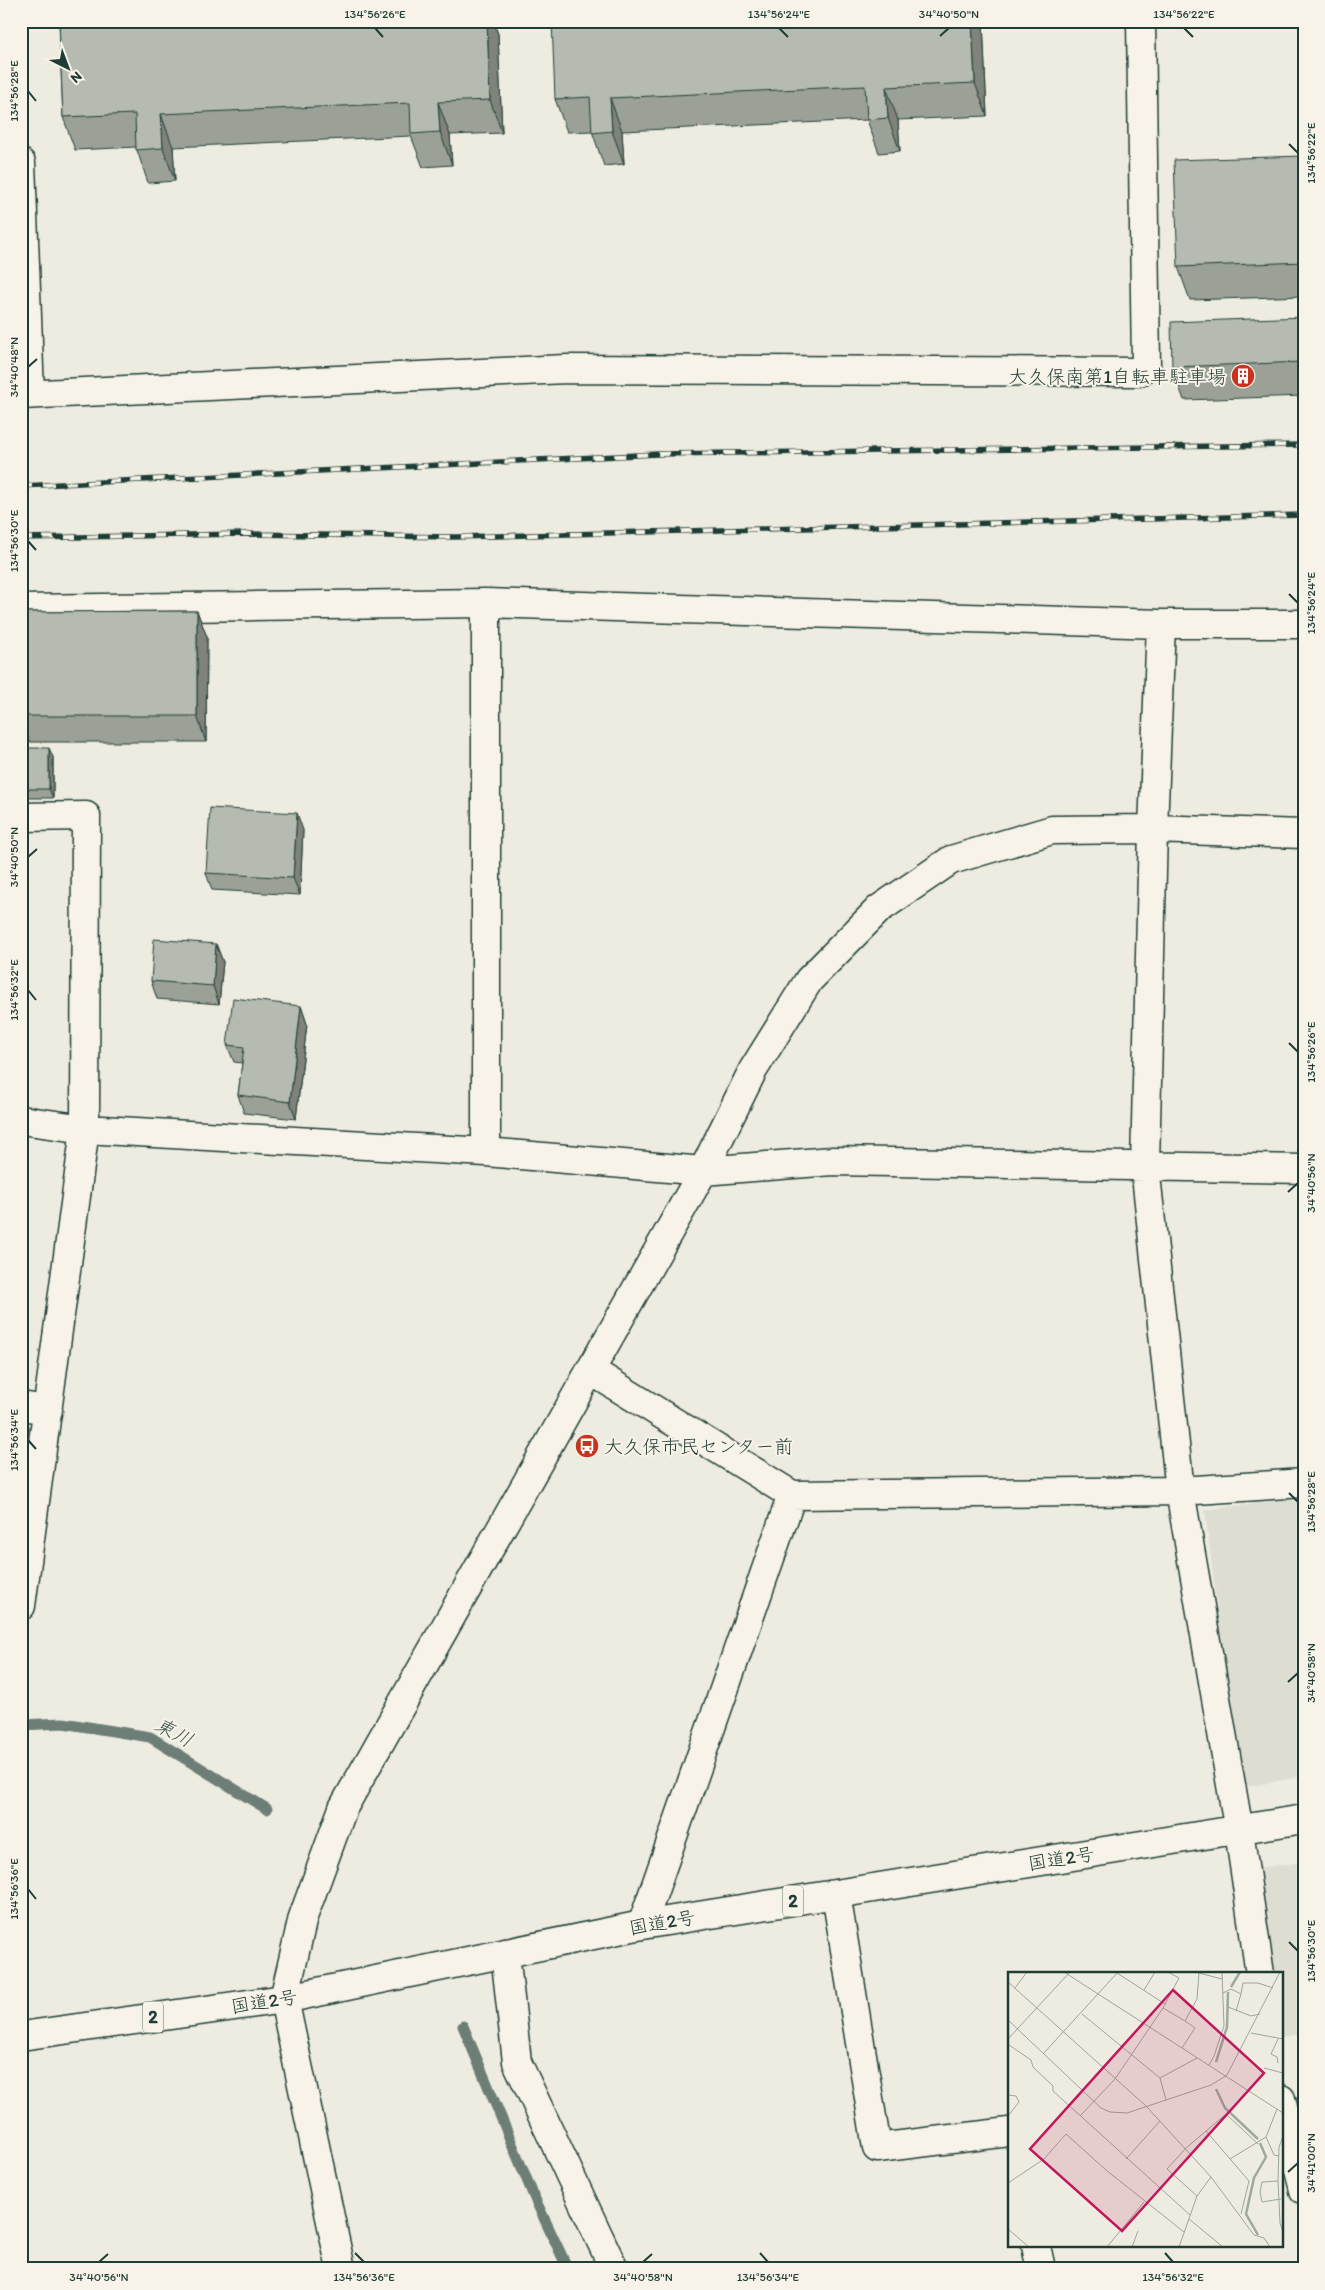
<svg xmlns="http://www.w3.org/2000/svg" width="1325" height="2290" viewBox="0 0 1325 2290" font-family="Itim,'Klee One',sans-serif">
	<rect width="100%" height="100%" fill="#eeece1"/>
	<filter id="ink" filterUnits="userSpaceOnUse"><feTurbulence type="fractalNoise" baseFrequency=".02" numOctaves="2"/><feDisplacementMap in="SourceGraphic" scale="10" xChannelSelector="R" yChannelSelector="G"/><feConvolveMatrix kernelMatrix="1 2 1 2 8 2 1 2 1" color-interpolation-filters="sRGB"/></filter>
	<g filter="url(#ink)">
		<path fill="#ddddd2" d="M1304,1497V1776L1240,1788L1205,1510Z
			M1304,1862V2034L1281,2037V1974H1267L1250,1869Z"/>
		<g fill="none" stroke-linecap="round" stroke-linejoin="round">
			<path stroke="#6c7e74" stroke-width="11" d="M21,1725L63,1723L150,1737L267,1809
				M463,2026L535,2199L568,2269"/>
			<g stroke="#1f3d34" stroke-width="31">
				<path id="minor" d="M21,163L30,393
					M21,395L566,369L1139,372L1146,365L1141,21
					M21,609L486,603L1161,624H1304
					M1161,624L1153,829L1145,1166L1180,1491L1239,1831L1260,1974
					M21,817L86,816L85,1129L21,1606
					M21,1120L85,1129L486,1152L703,1171L832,1161L1304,1169
					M486,1152V603
					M590,1370L792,1495L1180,1491L1304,1483
					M21,1406L48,1410
					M836,1894L877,2148L1009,2132
					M642,1925L792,1495
					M505,1953L517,2062L614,2269
					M1281,2099L1304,2190
					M1036,2246L1041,2269
					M341,2269L284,1999L303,1917L343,1808L703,1171L753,1070L809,980L879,909L951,860L1052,830L1153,829L1304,834"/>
			</g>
			<g stroke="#1f3d34" stroke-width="31">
				<path id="highway" d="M21,2036L284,1999L642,1925L1304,1819"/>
			</g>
			<use href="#minor" stroke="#f7f3e8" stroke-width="28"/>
			<use href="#highway" stroke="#f7f3e8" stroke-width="28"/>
			<g stroke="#1f3d34" stroke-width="5.5">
				<path id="rail" d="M21,486L658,454L1304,445
					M21,538L244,534L455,537L1304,515"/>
			</g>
			<use href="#rail" stroke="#f7f3e8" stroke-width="4" stroke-dasharray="11" stroke-linecap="butt"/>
		</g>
		<path fill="#9ca197" stroke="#1f3d34" d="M59,21H493L498,34L502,133L450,135L452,165L423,167L411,136L173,147L175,181L148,183L136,147L75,150L63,117Z
			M983,21L987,116L898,120L900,151L879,153L867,120L622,131L624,164L604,166L592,131L567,132L555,99Z
			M1304,156V296L1190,300L1178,267Z
			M1304,317V396L1184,400L1172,367Z
			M197,611L207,637L206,742H30L21,719V612Z
			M21,748L53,757V798H21Z
			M303,830L300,895L212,890L206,873Z
			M216,944L223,962L219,1004L157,999L151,981Z
			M301,1006L307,1024L296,1119L244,1113L238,1095L242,1063L234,1062L227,1045Z"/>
		<path fill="#7f837b" stroke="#1f3d34" d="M487,21H493L498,34L502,133L490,100Z
			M972,21H983L987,116L975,83Z
			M886,87L898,120L900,151L888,118Z
			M610,98L622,131L624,164L612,131Z
			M438,102L450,135L452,165L440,132Z
			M161,114L173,147L175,181L163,148Z
			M197,611L207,637L206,742L197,716Z
			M49,748L53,757V798L49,789Z
			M297,813L303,830L300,895L293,878Z
			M216,944L223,962L219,1004L213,986Z
			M301,1006L307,1024L296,1119L290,1102Z"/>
		<path fill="#b5bbb0" stroke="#1f3d34" d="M59,21H487L490,100L438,102L440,132L411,134L410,103L161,114L163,148L136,150L135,114L63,117Z
			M552,21H972L975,83L886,87L888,118L867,120L865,86L610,98L612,131L592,133L590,97L555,99Z
			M1304,156V262L1178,267L1174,160Z
			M1304,317V362L1172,367L1171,322Z
			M197,611V716H21V612Z
			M21,748H49V789H21Z
			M210,808L297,813L293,878L206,873Z
			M154,939L216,944L213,986L151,981Z
			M233,998L301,1006L290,1102L238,1095L244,1047L227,1045Z"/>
	</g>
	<path fill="none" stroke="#1f3d34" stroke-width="2" d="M375,28L383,37M779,28L788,37M1184,28L1193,37M940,36L949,28M28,91L36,101M1289,144L1298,153M28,367L37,359M28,541L36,550M1289,594L1298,603M28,857L37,849M28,990L36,1000M1289,1043L1298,1052M1288,1192L1298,1183M28,1440L36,1449M1289,1493L1298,1502M1288,1682L1298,1673M28,1889L36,1899M1289,1942L1298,1951M1288,2172L1298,2163M355,2253L364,2262M760,2253L768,2262M1165,2253L1173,2262M99,2262L108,2254M643,2262L652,2254"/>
	<defs>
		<g id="building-disc" transform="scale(1.25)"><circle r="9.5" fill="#c8321e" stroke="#f7f3e8"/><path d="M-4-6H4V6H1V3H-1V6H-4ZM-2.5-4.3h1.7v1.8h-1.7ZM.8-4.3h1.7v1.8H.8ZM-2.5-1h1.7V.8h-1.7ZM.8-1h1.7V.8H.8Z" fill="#fff"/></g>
		<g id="bus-disc" transform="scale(1.25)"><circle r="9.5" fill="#c8321e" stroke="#f7f3e8"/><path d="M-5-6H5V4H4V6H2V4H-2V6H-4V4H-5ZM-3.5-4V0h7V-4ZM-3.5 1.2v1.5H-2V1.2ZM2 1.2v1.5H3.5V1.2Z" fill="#fff"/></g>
	</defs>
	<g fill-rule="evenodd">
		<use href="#building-disc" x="1243" y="376"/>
		<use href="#bus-disc" x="587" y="1446"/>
	</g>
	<g text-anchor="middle" stroke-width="4" stroke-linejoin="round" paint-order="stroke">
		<g fill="#f7f3e8" stroke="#60746a" stroke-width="1">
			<rect x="783" y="1885.5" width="20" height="31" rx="4"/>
			<rect x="143" y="2001.5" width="20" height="31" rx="4"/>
		</g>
		<g font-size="18" font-weight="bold" fill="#1f3d34">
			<text x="793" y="1907">2</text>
			<text x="153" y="2023">2</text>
		</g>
		<g font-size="19" fill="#1f3d34" stroke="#f7f3e8" text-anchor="end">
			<text x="1226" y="383">大久保南第1自転車駐車場</text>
			<text x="604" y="1453" text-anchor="start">大久保市民センター前</text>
		</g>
		<g font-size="19" fill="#1f3d34" stroke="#f7f3e8">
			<text transform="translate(1061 1858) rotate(-9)" y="7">国道2号</text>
			<text transform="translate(662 1922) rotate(-10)" y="7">国道2号</text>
			<text transform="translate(264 2001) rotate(-9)" y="7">国道2号</text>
		</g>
		<g font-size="20" font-style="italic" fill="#3f584f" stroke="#f7f3e8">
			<text transform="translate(174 1732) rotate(28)" y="7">東川</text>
		</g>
	</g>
	<g transform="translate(1008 1972)">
		<rect width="275" height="275" fill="#eeece1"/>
		<path fill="none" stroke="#9fa99f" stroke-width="2.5" d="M223,15L232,0M208,90L219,55L220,20M208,117L217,136L250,167M250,263L238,242L246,206L258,185L252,171"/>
		<path fill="none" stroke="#9ba69c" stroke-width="1" d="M56,0L275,141M109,1L157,32M191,1L214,7M0,10L138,134L203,205L246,263L256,266L262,275M7,16L19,0M136,18L147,0M215,21L223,17L233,22L235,11H250L265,16M220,35L243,44L252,42M155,36L177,49L189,27L191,0M228,39L233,22M74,42L152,106L158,128M0,48L93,136L102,140L119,141L203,113L219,103L272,0M243,61L275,67M0,67L62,0M1,73L23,88M174,76L187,56L177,49M35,82L110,0M23,88L25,95L45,114V119L182,243M270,91L269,85L263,82L270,67M201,93L206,84L216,54L214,0M256,96L275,101M152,106L189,86M0,123L8,124L11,130L0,144M72,144L107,107L155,36L171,6L160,0M198,159L241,209L233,242M275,164L271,175L270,209L272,251L275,260M258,165L266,183L271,184M118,187L152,149M222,187L258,165L269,137M270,209L254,210L252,220L254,230L273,227M0,211L36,187L58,162L98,198L176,260M189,224L159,197L178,176L218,142L250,172M181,247L215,275M0,257L21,275M99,275L136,230M124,275L130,259M171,275L189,224L203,205"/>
		<path fill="#c2185b" fill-opacity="0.15" stroke="#c2185b" stroke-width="2.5" d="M165,18L256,101L114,259L22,177Z"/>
		<rect width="275" height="275" fill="none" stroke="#1f3d34" stroke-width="2.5"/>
	</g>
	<rect width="1325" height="2290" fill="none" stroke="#f7f3e8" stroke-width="55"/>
	<g transform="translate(68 68) rotate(138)" stroke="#f7f3e8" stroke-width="4" paint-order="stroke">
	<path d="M0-4L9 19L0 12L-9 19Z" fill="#1f3d34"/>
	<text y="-8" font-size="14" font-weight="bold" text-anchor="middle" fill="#1f3d34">N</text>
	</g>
	<rect x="28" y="28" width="1270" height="2234" fill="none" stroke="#1f3d34" stroke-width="2"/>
	<g font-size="12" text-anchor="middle" fill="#1f3d34">
		<text x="375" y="18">134°56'26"E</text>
		<text x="779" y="18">134°56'24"E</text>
		<text x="949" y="18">34°40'50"N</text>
		<text x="1184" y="18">134°56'22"E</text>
		<text transform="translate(14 91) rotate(-90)" y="4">134°56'28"E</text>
		<text transform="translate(1311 153) rotate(-90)" y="4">134°56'22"E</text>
		<text transform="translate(14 367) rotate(-90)" y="4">34°40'48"N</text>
		<text transform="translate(14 541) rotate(-90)" y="4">134°56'30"E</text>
		<text transform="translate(1311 603) rotate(-90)" y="4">134°56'24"E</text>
		<text transform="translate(14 857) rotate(-90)" y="4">34°40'50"N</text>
		<text transform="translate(14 990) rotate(-90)" y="4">134°56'32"E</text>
		<text transform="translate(1311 1052) rotate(-90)" y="4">134°56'26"E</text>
		<text transform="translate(1311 1183) rotate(-90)" y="4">34°40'56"N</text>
		<text transform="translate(14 1440) rotate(-90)" y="4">134°56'34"E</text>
		<text transform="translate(1311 1502) rotate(-90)" y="4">134°56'28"E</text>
		<text transform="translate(1311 1673) rotate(-90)" y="4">34°40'58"N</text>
		<text transform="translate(14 1889) rotate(-90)" y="4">134°56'36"E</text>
		<text transform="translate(1311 1951) rotate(-90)" y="4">134°56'30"E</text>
		<text transform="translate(1311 2163) rotate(-90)" y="4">34°41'00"N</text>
		<text x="99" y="2281">34°40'56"N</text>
		<text x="364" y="2281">134°56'36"E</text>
		<text x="643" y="2281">34°40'58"N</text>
		<text x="768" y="2281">134°56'34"E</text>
		<text x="1173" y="2281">134°56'32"E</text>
	</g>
</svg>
